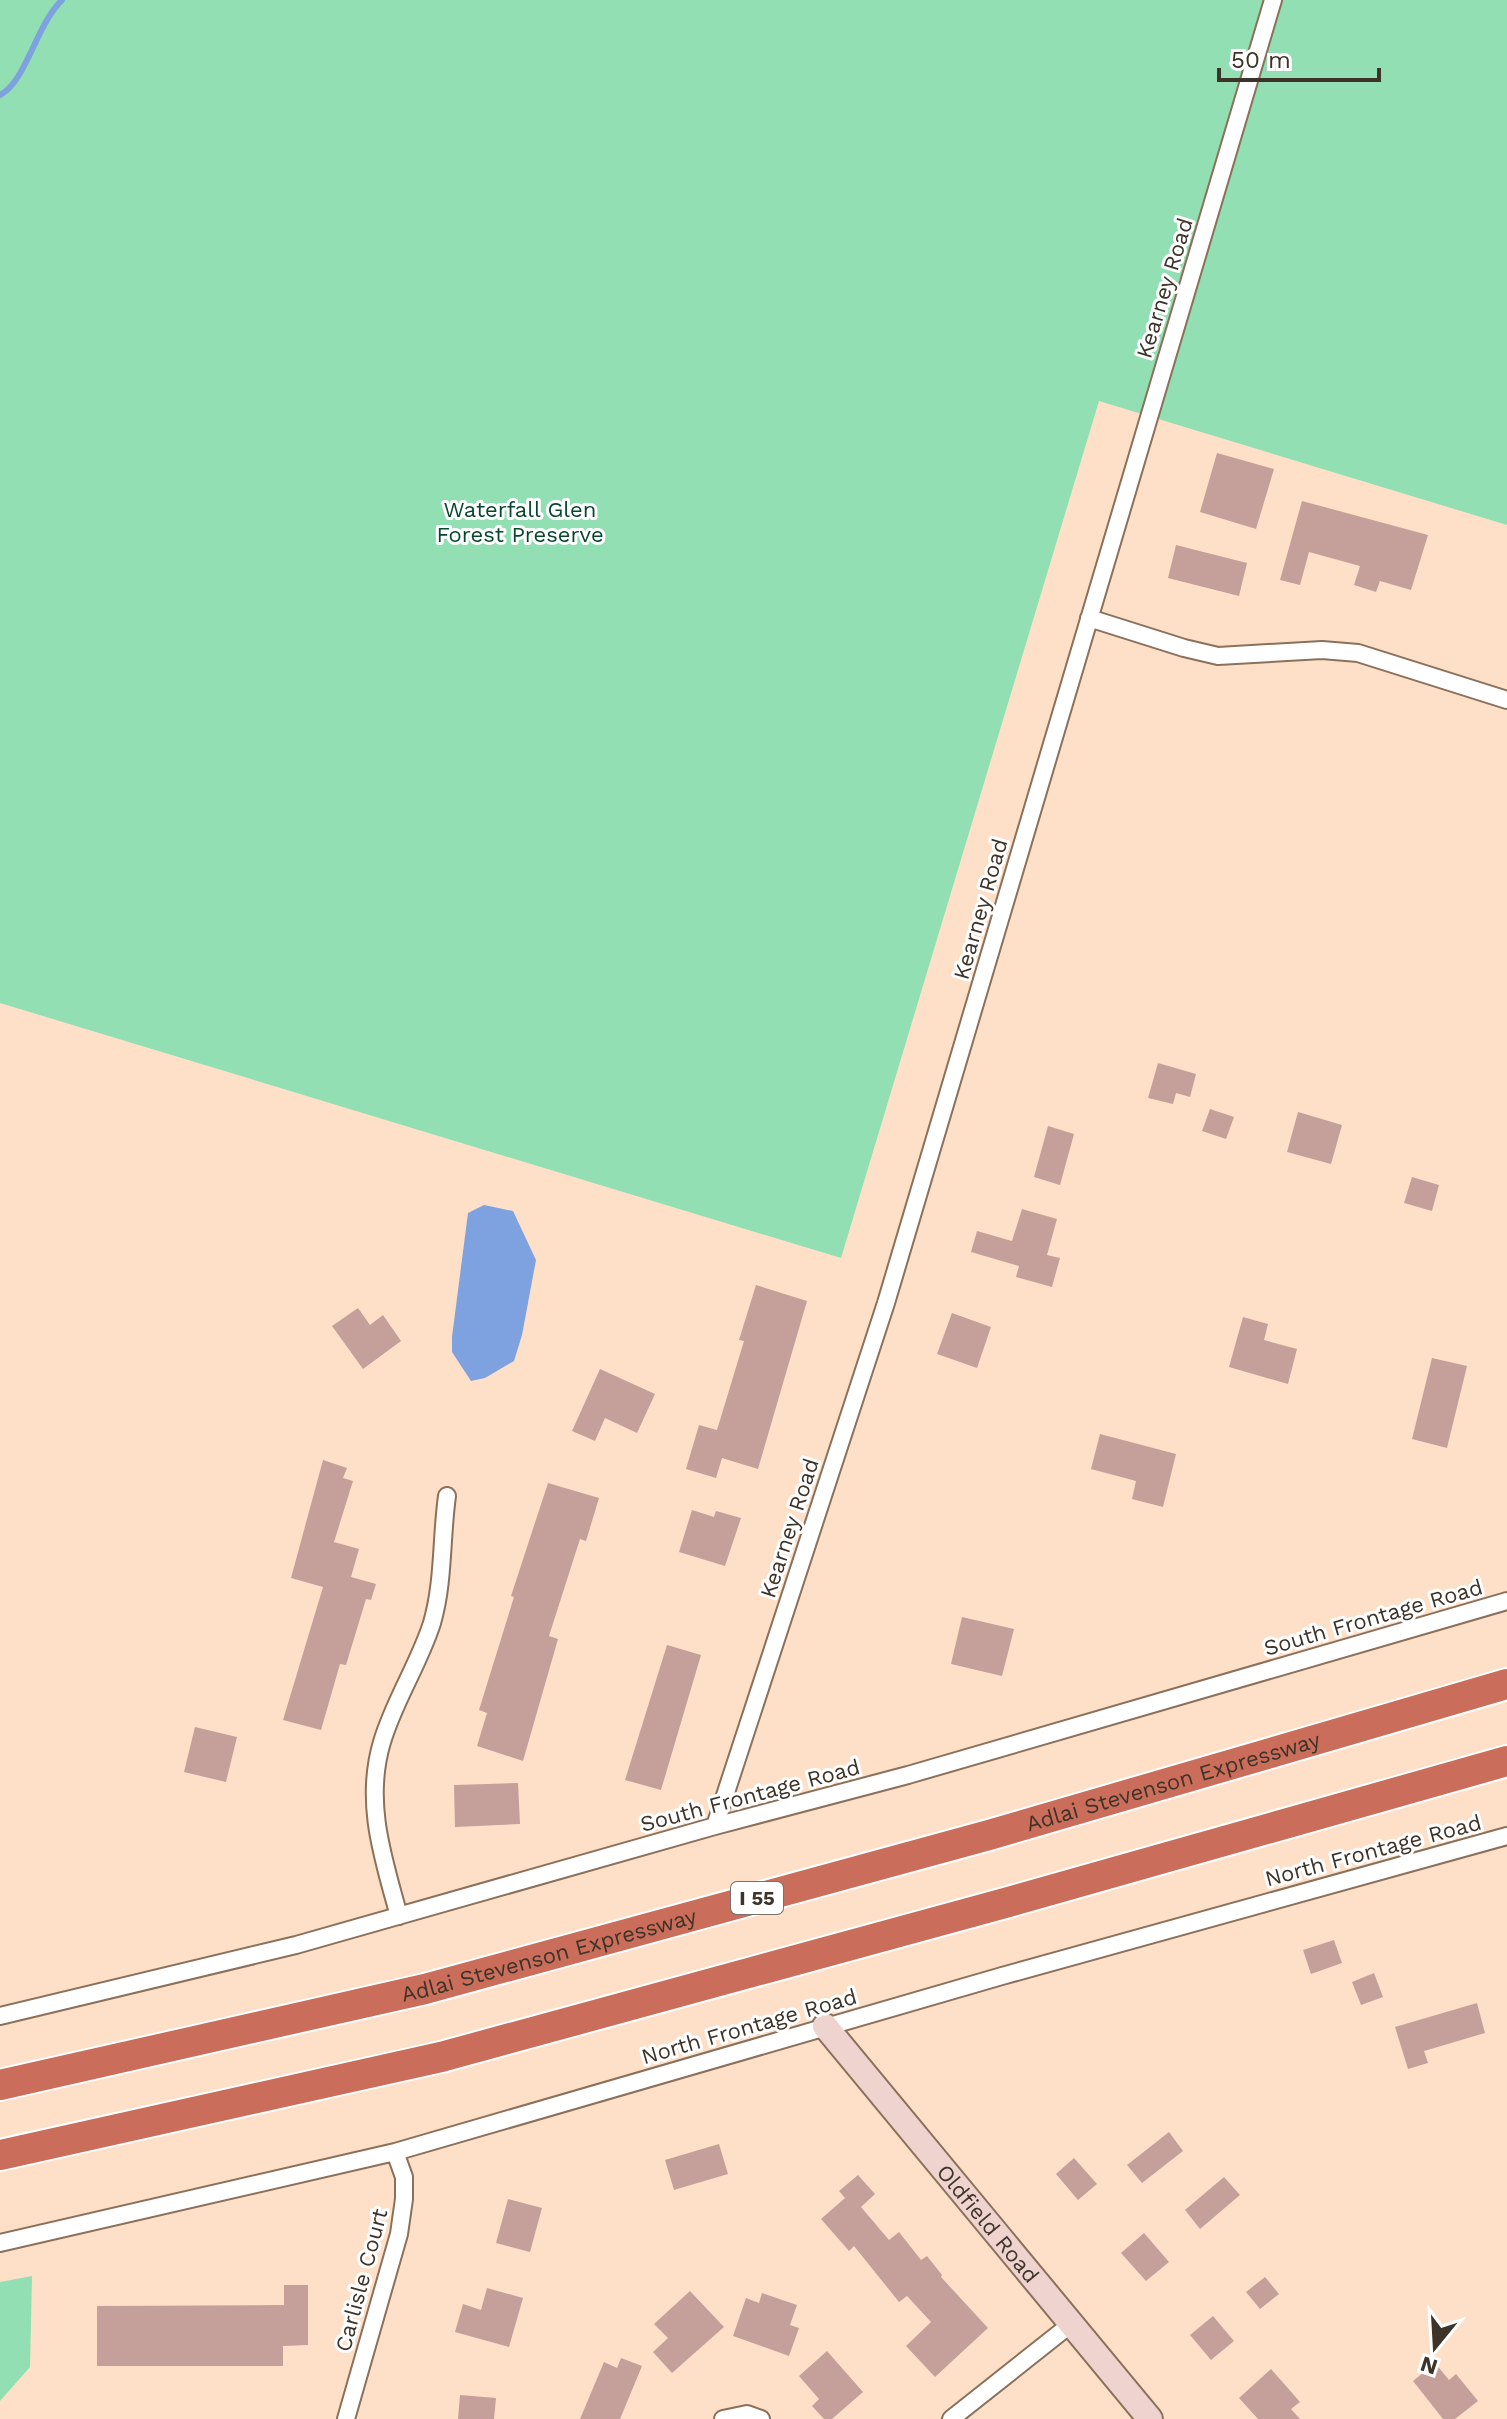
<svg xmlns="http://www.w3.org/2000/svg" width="1507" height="2419" viewBox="0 0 1507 2419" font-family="'Work Sans',sans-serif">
	<rect width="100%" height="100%" fill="#fee0c8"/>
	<path fill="#91dfb2" d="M0,0H1507V525L1099,401L841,1258L0,1003Z
		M32,2276L30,2367L0,2401V2282Z"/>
	<path fill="#7ea1df" d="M484,1205L513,1211L536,1260L522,1335L514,1361L485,1378L471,1381L452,1352V1337L468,1213Z"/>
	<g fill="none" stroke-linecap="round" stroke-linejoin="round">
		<path stroke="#7ea1df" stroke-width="6" d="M0,95C26,82 36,25 62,0"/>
	</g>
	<path fill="#c59f9a" d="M1217,453L1274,469L1256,529L1200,512Z
		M1302,501L1428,535L1411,590L1380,581L1376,592L1354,585L1360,566L1309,552L1300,585L1280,580Z
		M1176,545L1247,563L1239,596L1168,578Z
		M1158,1063L1196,1074L1190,1097L1176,1093L1173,1104L1148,1098Z
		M1210,1109L1234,1117L1226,1139L1202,1131Z
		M1298,1112L1342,1125L1331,1164L1287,1152Z
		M1048,1126L1074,1134L1060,1185L1034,1177Z
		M1412,1177L1439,1185L1432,1211L1404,1203Z
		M1022,1209L1057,1219L1047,1255L1060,1258L1052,1287L1016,1277L1019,1266L971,1252L977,1231L1012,1241Z
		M756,1285L807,1301L758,1469L722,1458L716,1478L686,1469L699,1425L717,1430L744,1341L739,1340Z
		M358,1308L370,1325L383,1315L401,1341L363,1369L332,1326Z
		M952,1313L991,1327L977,1368L937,1354Z
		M1243,1317L1268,1324L1264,1340L1297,1349L1288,1384L1229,1367Z
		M1432,1358L1467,1366L1447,1448L1412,1439Z
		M600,1369L655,1394L637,1433L605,1418L595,1441L572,1431Z
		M1100,1434L1176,1454L1163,1507L1132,1499L1136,1481L1091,1469Z
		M323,1460L347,1468L343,1478L353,1481L334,1542L359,1549L351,1577L376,1584L371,1600L366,1599L346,1665L340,1664L321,1730L283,1720L323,1587L291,1578Z
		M548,1483L599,1498L586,1541L580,1539L549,1636L558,1639L523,1761L477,1746L487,1713L479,1710L514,1597L511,1596Z
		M692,1510L714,1517L716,1511L741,1518L725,1566L679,1552Z
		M962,1617L1014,1629L1002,1676L951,1664Z
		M667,1645L701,1655L661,1790L625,1780Z
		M195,1727L237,1737L226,1782L184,1772Z
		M518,1783L520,1824L455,1827L454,1785Z
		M1334,1940L1342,1963L1311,1974L1303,1950Z
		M1374,1973L1383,1997L1361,2005L1352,1982Z
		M1477,2003L1485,2033L1424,2051L1428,2063L1408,2069L1395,2027Z
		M1169,2132L1183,2151L1142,2183L1127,2165Z
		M719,2144L728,2174L674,2190L665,2160Z
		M1074,2158L1097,2184L1078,2200L1056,2174Z
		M858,2175L875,2194L861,2207L889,2240L899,2232L921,2260L927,2256L942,2275L941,2277L988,2328L935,2377L906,2346L931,2322L907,2296L899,2302L854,2246L849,2251L821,2219L845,2198L839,2191Z
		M1224,2177L1240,2195L1200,2229L1185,2210Z
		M508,2199L542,2208L530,2252L496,2243Z
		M1144,2233L1169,2262L1146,2281L1121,2253Z
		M1265,2277L1279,2294L1260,2309L1246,2292Z
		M284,2285H308V2345L283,2346V2366H97V2306L284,2305Z
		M487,2288L523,2298L509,2347L455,2332L463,2304L481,2310Z
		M690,2291L724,2327L672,2373L653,2352L668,2338L654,2324Z
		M762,2293L797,2305L790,2325L799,2328L789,2356L733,2336L746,2298L759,2303Z
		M1213,2316L1234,2341L1211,2360L1190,2335Z
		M827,2351L863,2392L832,2419H824L812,2406L819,2399L799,2376Z
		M621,2358L642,2366L620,2419H580L604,2362L617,2368Z
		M1435,2363L1449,2380L1456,2374L1478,2401L1455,2419H1443L1413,2381Z
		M1271,2369L1300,2402L1291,2409L1300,2419H1258L1239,2398Z
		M460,2395L496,2398L494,2419H458Z"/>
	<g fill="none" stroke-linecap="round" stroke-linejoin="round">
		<g stroke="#8b705a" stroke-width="20">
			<path id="street" d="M1089,618L1184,648L1218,656L1322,650L1358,653L1507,700
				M715,1826L886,1303L1273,0
				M399,1916C383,1858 364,1802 382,1742C394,1701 419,1664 432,1623C444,1581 441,1539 447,1496
				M0,2016L296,1945L715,1826L908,1775L1507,1601
				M0,2243L395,2152L1002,1976L1507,1836
				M346,2419L399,2234L404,2199V2177L395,2152
				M723,2419L747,2414L761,2419
				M951,2419L1071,2324"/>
		</g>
		<g stroke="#8b705a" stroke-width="28">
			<g id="secondary">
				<path id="s1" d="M825,2026L1150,2419"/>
			</g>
		</g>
		<g stroke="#fff" stroke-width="34">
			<g id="highway">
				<path id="s2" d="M0,2085L425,1989L989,1835L1507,1684"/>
				<path d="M0,2155L441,2057L1005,1903L1507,1761"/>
			</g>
		</g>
		<use href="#street" stroke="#fff" stroke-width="16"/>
		<use href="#secondary" stroke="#efd3ce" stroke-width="24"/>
		<use href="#highway" stroke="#ca6d5a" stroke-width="30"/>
	</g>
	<g text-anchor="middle" stroke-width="6" stroke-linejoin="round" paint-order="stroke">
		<rect fill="#fff" stroke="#787069" stroke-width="2" x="731" y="1882" width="52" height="32" rx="6"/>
		<g font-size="20" font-weight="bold" fill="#3e3329">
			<text x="757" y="1905">I 55</text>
		</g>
		<g font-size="22" fill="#3e3329" stroke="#fff">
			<text transform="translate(1164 288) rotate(-73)" y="8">Kearney Road</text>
			<text transform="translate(980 909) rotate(-74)" y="8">Kearney Road</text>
			<text transform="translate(789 1528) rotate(-72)" y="8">Kearney Road</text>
			<text transform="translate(1373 1617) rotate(-16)" y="8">South Frontage Road</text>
			<text dy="8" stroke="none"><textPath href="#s2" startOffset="1212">Adlai Stevenson Expressway</textPath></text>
			<text transform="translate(750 1795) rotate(-15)" y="8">South Frontage Road</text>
			<text transform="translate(1373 1850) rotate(-15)" y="8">North Frontage Road</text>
			<text dy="8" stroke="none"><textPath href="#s2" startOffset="564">Adlai Stevenson Expressway</textPath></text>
			<text transform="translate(749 2026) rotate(-16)" y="8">North Frontage Road</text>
			<text dy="8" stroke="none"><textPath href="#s1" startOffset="256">Oldfield Road</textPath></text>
			<text transform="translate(361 2280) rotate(-75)" y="8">Carlisle Court</text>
		</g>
		<g font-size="22" fill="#06462b" stroke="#fff">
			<text x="520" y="517">Waterfall Glen<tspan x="520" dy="25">Forest Preserve</tspan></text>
		</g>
	</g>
	<g transform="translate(1435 2347) rotate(198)" stroke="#ffffff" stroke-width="6" paint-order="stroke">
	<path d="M0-6L14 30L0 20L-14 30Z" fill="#3e3329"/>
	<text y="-12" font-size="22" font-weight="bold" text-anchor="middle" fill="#3e3329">N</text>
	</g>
	<path d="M1219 68v12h160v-12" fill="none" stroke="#3e3329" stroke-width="4"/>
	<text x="1231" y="68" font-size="24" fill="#3e3329" stroke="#ffffff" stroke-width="6" paint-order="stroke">50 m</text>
</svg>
